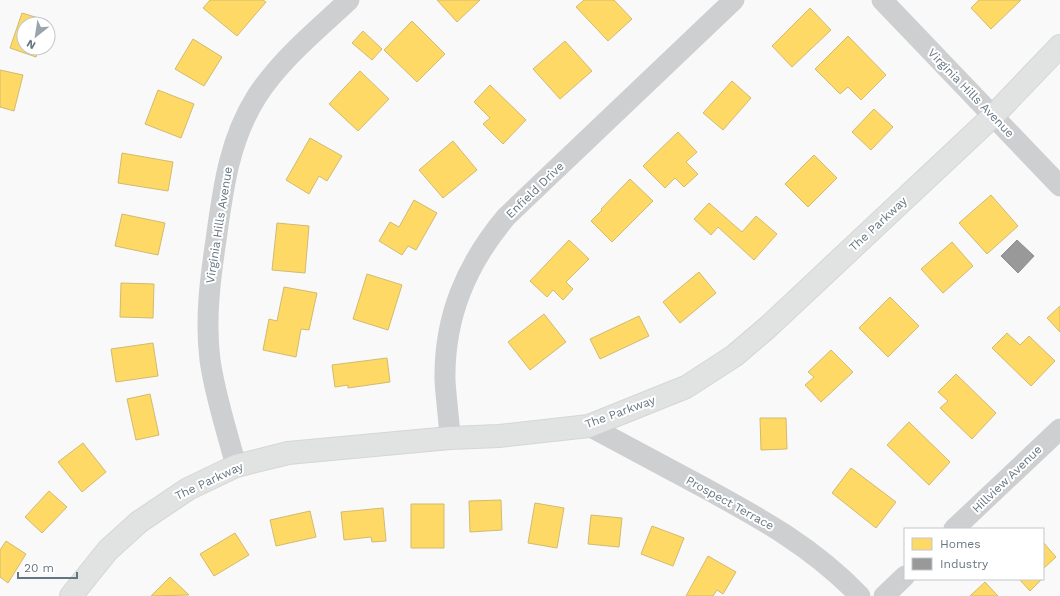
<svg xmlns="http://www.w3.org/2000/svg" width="1060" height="596" viewBox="0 0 1060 596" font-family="'Work Sans',sans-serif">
	<rect width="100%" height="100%" fill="#f9f9f9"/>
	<path fill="#ffd966" stroke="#d1bb6f" d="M210,0H263L266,2L237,36L203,8Z
		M437,0H480L457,22Z
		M584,0H614L632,19L608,41L576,7Z
		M979,0H1021L991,29L971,8Z
		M810,8L831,30L792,67L772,46Z
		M22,13L48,21L47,24H24V48H39L36,57L10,48Z
		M412,21L445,54L417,82L384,50Z
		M363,31L382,49L372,60L352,43Z
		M848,36L886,75L861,100L848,87L840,94L815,69Z
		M193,39L222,57L204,86L175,69Z
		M565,41L592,71L560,99L533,69Z
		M0,70L23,75L14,111L0,107Z
		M360,71L389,99L358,131L329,104Z
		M732,81L751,98L723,130L703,113Z
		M490,85L526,120L503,144L483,124L490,118L474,102Z
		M158,90L194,104L181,138L145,124Z
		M874,109L893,127L871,150L852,132Z
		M678,132L697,152L686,162L698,174L684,187L675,178L665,188L643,166Z
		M310,138L342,156L327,181L319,176L309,194L286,180Z
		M453,141L477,170L443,198L419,170Z
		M122,153L173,162L168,191L118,183Z
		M814,155L837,178L808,207L785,184Z
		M630,179L653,201L612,242L591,221L602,210L601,209Z
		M991,195L1018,226L987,254L959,223Z
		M414,200L437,213L416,250L408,246L402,255L379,241L390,222L399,227Z
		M709,203L742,232L756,216L777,234L754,260L718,227L711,235L694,219Z
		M122,214L165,223L158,255L115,246Z
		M277,223L309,226L305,273L272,270Z
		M569,240L589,259L566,282L573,289L563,300L553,290L547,297L530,281Z
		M952,242L973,266L943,293L921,269Z
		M699,272L716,293L680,323L663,302Z
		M367,274L402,285L388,330L353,319Z
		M121,283L154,284L153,318L120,317Z
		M284,287L317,293L309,330L301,329L296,357L263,350L269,319L277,321Z
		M890,297L919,326L888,357L859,328Z
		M1060,306V332L1047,318Z
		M544,314L566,342L530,370L508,342Z
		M639,316L649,336L600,359L590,339Z
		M1007,333L1020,345L1029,336L1055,361L1031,386L992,348Z
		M153,343L158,376L116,382L111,349Z
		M831,350L853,372L821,402L805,385L814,377L808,372Z
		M387,358L390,382L348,388V385L335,387L332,365Z
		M956,374L996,413L972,439L940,408L948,401L938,392Z
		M150,394L159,435L136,440L127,399Z
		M760,418H786L787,449L761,450Z
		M909,422L950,462L929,485L887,445Z
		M83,443L106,472L82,492L58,462Z
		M851,468L896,502L876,528L832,493Z
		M49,491L67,507L42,533L25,517Z
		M501,500L502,530L470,532L469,501Z
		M535,503L564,508L557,548L528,543Z
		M411,504H444V548H411Z
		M383,508L386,541L372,542L371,537L344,540L341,512Z
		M310,511L316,537L276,546L270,520Z
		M591,515L622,518L619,547L588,544Z
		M652,526L684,538L673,566L641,554Z
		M235,533L249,555L214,576L200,554Z
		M6,541L26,554L8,583L0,577V550Z
		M1043,542L1056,557L1043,569Z
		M708,556L736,572L723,594L717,590L713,596H686Z
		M170,577L189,595L151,596Z
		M1019,579H1042L1030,591Z
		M985,582L998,596H970Z"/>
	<path fill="#999" stroke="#898e92" d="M1017,240L1034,256L1018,273L1001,256Z"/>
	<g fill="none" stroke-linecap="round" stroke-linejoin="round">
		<g stroke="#d5d6d7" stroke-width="24">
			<path id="secondary" d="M71,596L108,550L139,522L188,489L236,466L288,453L450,438L499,436L589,426L686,387L734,356L768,327L993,116L1060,46"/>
		</g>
		<path stroke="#cecfd0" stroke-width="21" d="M882,0L1060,186
			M589,426C626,446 664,466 701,486C760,518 813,547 860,596
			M450,438C449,418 446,399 445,380C444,317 466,265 506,217L734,0
			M236,466C227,431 215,396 210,360C205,320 210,280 216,240C223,189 229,140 257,96C281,59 317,30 349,0
			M954,529L1060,429
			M884,596L905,576"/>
		<use href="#secondary" stroke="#e1e2e2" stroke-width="22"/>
	</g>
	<g text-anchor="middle" stroke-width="4" stroke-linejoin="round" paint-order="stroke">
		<g font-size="12" fill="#657683" stroke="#fff">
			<text transform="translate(971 93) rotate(46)" y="4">Virginia Hills Avenue</text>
			<text transform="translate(535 190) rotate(-44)" y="4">Enfield Drive</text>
			<text transform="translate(878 224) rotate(-43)" y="4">The Parkway</text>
			<text transform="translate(219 225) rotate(-81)" y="4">Virginia Hills Avenue</text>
			<text transform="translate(620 412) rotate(-20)" y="4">The Parkway</text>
			<text transform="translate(1007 479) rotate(-44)" y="4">Hillview Avenue</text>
			<text transform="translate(209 481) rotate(-25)" y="4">The Parkway</text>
			<text transform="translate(730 503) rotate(29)" y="4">Prospect Terrace</text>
		</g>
	</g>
	<rect x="904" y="528" width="140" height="52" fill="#ffffff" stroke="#c1c8cd"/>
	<rect x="912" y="538" width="20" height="12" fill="#ffd966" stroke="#c1c8cd"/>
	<text x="940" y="548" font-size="12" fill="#657683">Homes</text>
	<rect x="912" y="558" width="20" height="12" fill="#999999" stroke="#c1c8cd"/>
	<text x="940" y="568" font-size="12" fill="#657683">Industry</text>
	<g transform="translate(36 36) rotate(210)"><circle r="19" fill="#ffffff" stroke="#c1c8cd"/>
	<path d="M0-3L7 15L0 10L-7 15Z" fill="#99a4ac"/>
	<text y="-6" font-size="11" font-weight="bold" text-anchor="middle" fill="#657683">N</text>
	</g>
	<path d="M18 572v6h59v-6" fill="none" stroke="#657683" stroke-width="2"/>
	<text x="24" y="572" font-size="12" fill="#657683" stroke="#ffffff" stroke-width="3" paint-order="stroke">20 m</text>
</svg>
